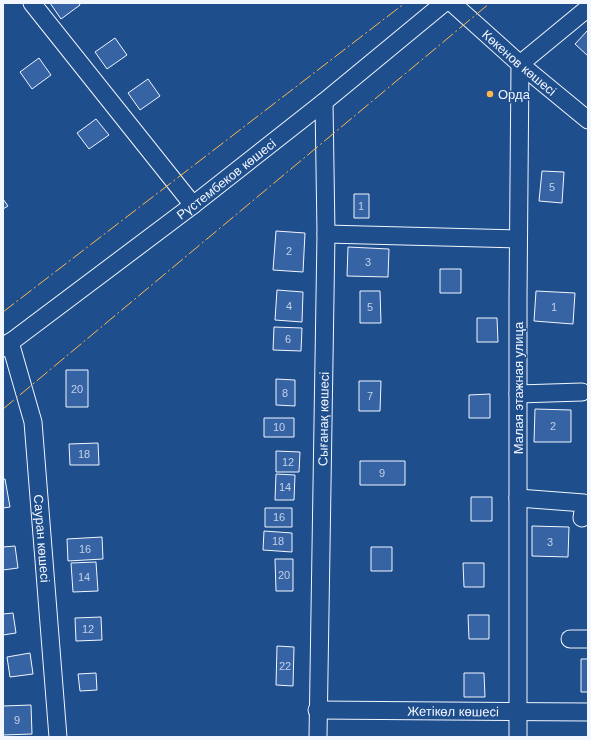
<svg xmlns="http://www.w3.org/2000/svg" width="591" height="740" viewBox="0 0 591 740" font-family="Arial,sans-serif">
	<rect width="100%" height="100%" fill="#1f4e8c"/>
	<path fill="#3563a3" stroke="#f2f6ff" d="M50,3H79L80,5L61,19Z
		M588,30V56L575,44Z
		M115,38L127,55L107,69L95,52Z
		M39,58L51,75L32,89L20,72Z
		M148,79L160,96L140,110L128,93Z
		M96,119L109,135L89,149L77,133Z
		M542,171L564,172L562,203L539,201Z
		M354,194H369V218H354Z
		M3,199L8,206L3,209Z
		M276,231L305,233L303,272L273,270Z
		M348,247L389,249L388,277L347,276Z
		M440,269H461V293H440Z
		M277,290L303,292L302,322L275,320Z
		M360,291H380L381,323H360Z
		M536,291L575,293L573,324L534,321Z
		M477,318H497L498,342H477Z
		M274,327L302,328L301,351L273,350Z
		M66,370H88V407H66Z
		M276,379L295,380V406L276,405Z
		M359,381H381L380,411H359Z
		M490,394V418H469V395Z
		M535,409L571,410V442H534Z
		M264,418H294V437H264Z
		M98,443L99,465H70L69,444Z
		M276,451L300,452L299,472H276Z
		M360,461H405V485H360Z
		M276,474L295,475L294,500H275Z
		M3,479H5L10,507L3,508Z
		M471,497H492V521H471Z
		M265,508H292V527H265Z
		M532,526L569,527L568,557L532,556Z
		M264,531L292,533V552L263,550Z
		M102,537L103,559L68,561L67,539Z
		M15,546L18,568L3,570V547Z
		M371,547H392V571H371Z
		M275,559H293V591H276Z
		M96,562L98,591L73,592L71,563Z
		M463,563H484V587H464Z
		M13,613L16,633L3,635V614Z
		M468,615H489V639H469Z
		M101,617L102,640L76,641L75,618Z
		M277,646L294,647L293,686L276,685Z
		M30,653L33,674L10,677L7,657Z
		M581,659H588V692H581Z
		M96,673L97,690L80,691L78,674Z
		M464,673H484L485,697H464Z
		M31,705L32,734L3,735V706Z"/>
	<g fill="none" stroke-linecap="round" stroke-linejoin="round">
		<g stroke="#f2f6ff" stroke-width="19">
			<g id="minor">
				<path d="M32,3L193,205"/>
				<path id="s1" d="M452,3L520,64L588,120"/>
				<path d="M326,234L518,239"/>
				<path id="s2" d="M10,342L33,422L58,737"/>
				<path id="s3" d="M3,348L193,205L324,102L444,3"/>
				<path d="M518,394L582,392"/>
				<path d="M518,498L584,503L582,518"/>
				<path d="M570,639H588"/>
				<path id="s4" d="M317,710L588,712"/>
				<path id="s5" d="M318,737L326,234L324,102"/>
				<path d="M518,737V299L520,64L588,8"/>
			</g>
		</g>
		<use href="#minor" stroke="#1f4e8c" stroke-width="17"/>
		<path stroke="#ffb74d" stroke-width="1" stroke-dasharray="14 3 2 3" stroke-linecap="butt" d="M3,312L405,3
			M3,409L490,3"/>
	</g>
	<circle fill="#ffb74d" stroke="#1f4e8c" stroke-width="1.5" cx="490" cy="94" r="4"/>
	<g text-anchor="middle" stroke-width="3" stroke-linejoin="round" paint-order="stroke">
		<g font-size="11" fill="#c3d1e8">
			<text x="552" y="191">5</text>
			<text x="361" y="210">1</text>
			<text x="289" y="255">2</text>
			<text x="368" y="266">3</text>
			<text x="289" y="310">4</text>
			<text x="370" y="311">5</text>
			<text x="554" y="311">1</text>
			<text x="288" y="343">6</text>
			<text x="77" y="393">20</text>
			<text x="285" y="397">8</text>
			<text x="370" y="400">7</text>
			<text x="553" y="430">2</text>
			<text x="279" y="431">10</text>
			<text x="84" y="458">18</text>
			<text x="288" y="466">12</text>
			<text x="382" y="477">9</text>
			<text x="285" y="491">14</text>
			<text x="279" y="521">16</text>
			<text x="278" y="545">18</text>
			<text x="550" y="546">3</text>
			<text x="85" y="553">16</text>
			<text x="284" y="579">20</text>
			<text x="84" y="581">14</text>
			<text x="88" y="633">12</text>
			<text x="285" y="670">22</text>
			<text x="17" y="724">9</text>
		</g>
		<g font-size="13" fill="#f2f6ff" stroke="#1f4e8c">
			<text dy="5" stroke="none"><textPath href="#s1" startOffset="90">Көкенов көшесі</textPath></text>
			<text dy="5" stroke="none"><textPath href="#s3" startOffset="280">Рүстембеков көшесі</textPath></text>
			<text transform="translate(518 388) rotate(-90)" y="5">Малая этажная улица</text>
			<text dy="5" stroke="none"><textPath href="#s5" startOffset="318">Сығанақ көшесі</textPath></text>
			<text dy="5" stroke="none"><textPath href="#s2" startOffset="200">Сауран көшесі</textPath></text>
			<text dy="5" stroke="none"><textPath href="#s4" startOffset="136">Жетікөл көшесі</textPath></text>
		</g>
		<g font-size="13" fill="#f2f6ff" stroke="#1f4e8c" text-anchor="start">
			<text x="498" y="99">Орда</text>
		</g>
	</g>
	<rect width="591" height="740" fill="none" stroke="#f2f6ff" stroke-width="8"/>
</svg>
